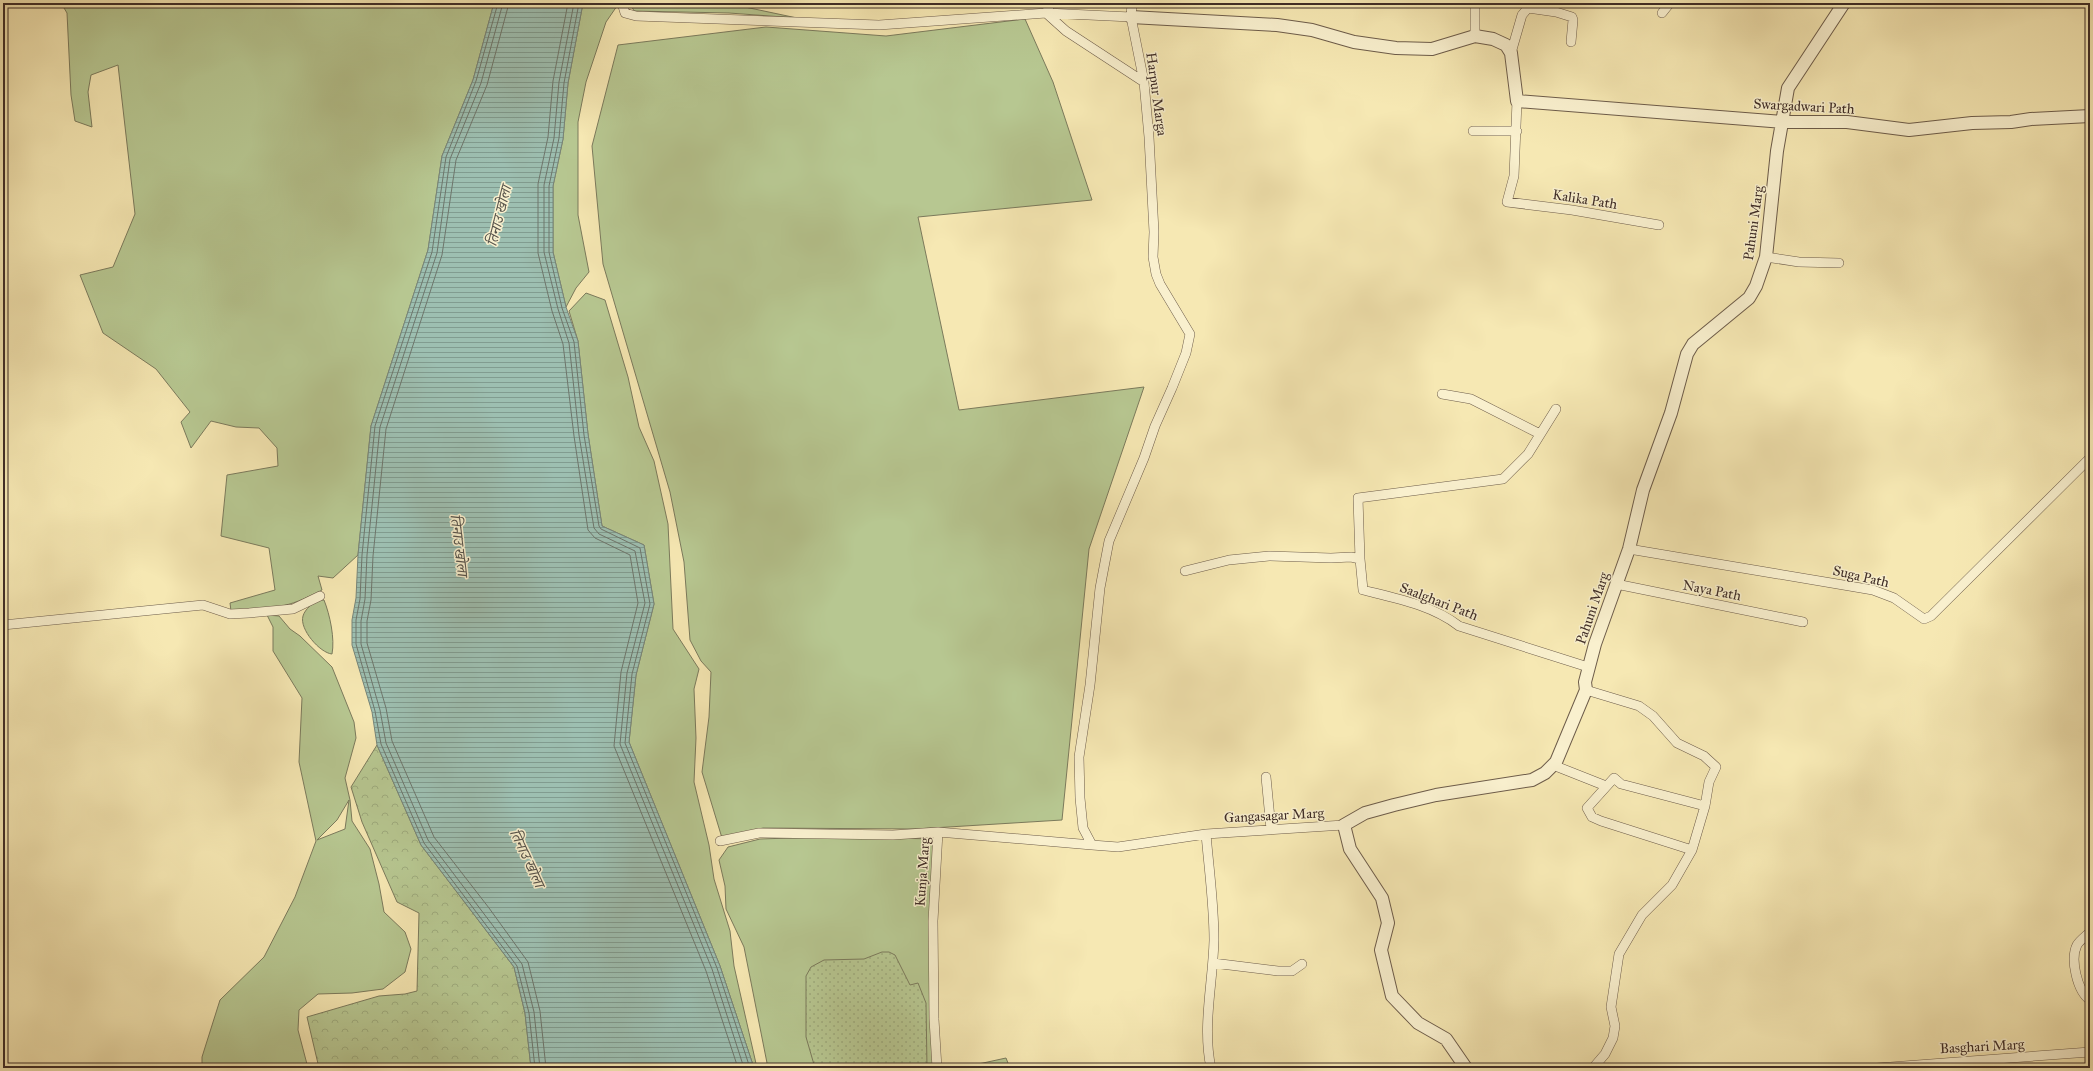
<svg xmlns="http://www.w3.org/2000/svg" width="2093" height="1071" viewBox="0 0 2093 1071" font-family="'IM FELL Great Primer','Noto Serif Devanagari',serif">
	<defs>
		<pattern id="forest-crowns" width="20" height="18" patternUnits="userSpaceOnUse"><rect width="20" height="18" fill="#b7c791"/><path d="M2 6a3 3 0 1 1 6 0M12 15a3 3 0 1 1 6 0" fill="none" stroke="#9eab7d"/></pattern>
		<pattern id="park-dots" width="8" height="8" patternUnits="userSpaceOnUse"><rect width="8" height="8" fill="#b7c791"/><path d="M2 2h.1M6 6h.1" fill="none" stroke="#9eab7d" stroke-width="1.8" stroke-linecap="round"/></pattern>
		<pattern id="water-rules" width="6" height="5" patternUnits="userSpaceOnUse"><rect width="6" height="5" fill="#9dbfb1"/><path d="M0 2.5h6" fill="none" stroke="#819c90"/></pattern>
	</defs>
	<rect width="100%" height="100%" fill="#f6e8b3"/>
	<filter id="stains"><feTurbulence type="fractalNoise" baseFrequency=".005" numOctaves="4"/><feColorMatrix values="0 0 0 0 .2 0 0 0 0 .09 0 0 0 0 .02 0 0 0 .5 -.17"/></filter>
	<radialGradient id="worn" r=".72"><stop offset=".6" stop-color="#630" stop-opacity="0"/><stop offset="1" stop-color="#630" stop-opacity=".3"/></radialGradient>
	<path fill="#b7c791" stroke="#7b7a5c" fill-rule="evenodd" d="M61,3H494L473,80L442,156L428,250L371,426L358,555L333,578L318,576L322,590C287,609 270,609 231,611L230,603L275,590L269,548L221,536L227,475L278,466L277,448L259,428L236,427L211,421L191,448L181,422L190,412L156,369L103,333L80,275L113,267L135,214L118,65L91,75L88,92L92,127L75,121L71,95L67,13Z
		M583,3H617V6L606,22L586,82L578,122V215L589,272L576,288L566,307L553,252V186L563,139L568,83Z
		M630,3H726L797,18L729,13L634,11Z
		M1025,19L1053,82L1092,200L918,217L959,410L1144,387L1089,549L1062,820L916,829L763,828L722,838L702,772L709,717L711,672L701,661L690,640L684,562L670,492L603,264L592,146L618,45L766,27L886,36Z
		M586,293L605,300L628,377L639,427L654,461L668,524L673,629L699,669L694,689L696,738L694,782L709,845L714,879L730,931L734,966L757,1068H754L720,966L629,742L636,675L654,604L644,545L602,526L588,434L578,341L569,311Z
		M318,600H324C330,615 335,639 332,654C320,653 299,629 303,616C305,609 313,603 318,600Z
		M267,615L279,616L290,629L300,636L332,667L354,722L356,738L345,778L350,800L352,821L370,849L379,884L384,912L405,932L411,949L405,972L383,989L352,993L318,994L299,1010L298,1030L308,1068H202V1057L220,1000L264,957L295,897L316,841L299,762L302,698L273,651V627ZM349,800L345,829L317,840L337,820Z
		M821,837L941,839L931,918L934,1068H768L744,947L726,909L725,886L719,860L728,847L760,839Z
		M1006,1058L1010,1068H960Z"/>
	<path fill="url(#forest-crowns)" stroke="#7b7a5c" d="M377,745L421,845L514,967L525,1013L531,1068H319L307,1017L379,996L405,994L417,991L419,913L397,902L362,822L351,787Z"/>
	<path fill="url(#park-dots)" stroke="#7b7a5c" d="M882,952H889L895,955L910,985L918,983L926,1003L927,1068H815L806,1037V976L811,967L824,960L864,959Z"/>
	<path fill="url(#water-rules)" stroke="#77857a" d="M494,3H583L568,83L563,139L553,186V252L566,307L578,341L588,434L602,526L644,545L654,604L636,675L629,742L720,966L754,1068H531L525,1013L514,967L421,845L377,745L372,712L352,645V620L356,598L358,555L371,426L428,250L442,156L473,80Z"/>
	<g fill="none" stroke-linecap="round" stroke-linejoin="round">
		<path stroke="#6e766c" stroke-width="1" d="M498,3L476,81L446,157L432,252L375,426L362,555L360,599L356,620V644L375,711L381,744L424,843L517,966L529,1013L535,1068
			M503,3L481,83L450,159L437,253L380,427L367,555L365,599L361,621V644L380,710L386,743L428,840L522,964L534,1012L540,1068
			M509,3L487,85L456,160L442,255L386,429L373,556L371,600L367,621V643L386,708L392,741L434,837L489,908L528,962L540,1011L546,1068
			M568,3L553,81L548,137L538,184V253L552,311L563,344L574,436L588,530L595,538L630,555L638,603L621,672L614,746L706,971L738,1068
			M574,3L559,82L554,138L544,185V252L558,309L569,343L579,435L594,528L599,534L635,551L645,603L627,673L620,744L712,969L744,1068
			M579,3L564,83L559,138L549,186V252L562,308L574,342L584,435L599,526L601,529L640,548L650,604L632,674L625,743L717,968L750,1068"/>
		<g stroke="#6d5c4a" stroke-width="10">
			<path id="minor" d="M622,3L625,13L636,16L879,25L1046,13L1131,17
				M1051,3L1046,13L1066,31L1144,82
				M1132,3L1131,17L1144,82L1149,137L1154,232L1153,257L1156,274L1160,284L1190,334L1186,353L1172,388L1155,426L1144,458L1109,541L1100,588L1090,685L1079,757L1080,798L1083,828L1092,845L1118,847L1206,834C1209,869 1214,905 1214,940C1213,983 1202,1026 1211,1068
				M1662,13L1670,3
				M1475,36V3
				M1511,53L1522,15L1528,8L1556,12L1572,17L1573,20L1571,42
				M1517,101L1514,176L1507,202L1572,210L1659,225
				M1473,131H1517
				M1766,257L1799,262L1839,263
				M1442,394L1471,399L1540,434
				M1629,549L1873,590L1894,598L1924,619L1931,616L2089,459
				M1360,559L1358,498L1503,479L1528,454L1556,409
				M1185,571L1229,560L1269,556L1331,558L1351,557L1360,559L1363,590C1395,598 1432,605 1459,626L1588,667
				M1616,584L1803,622
				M3,625L203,605L230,614L249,613L293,609L320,596
				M1586,690L1639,706L1653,716L1677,743L1704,756L1716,767L1709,782L1705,806L1692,850L1672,885L1642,915L1619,954L1611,1007L1615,1026L1613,1038L1605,1054L1593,1068
				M1553,765L1606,786
				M1266,777L1271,829
				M1206,834L1344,825
				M720,841L759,833L893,835L938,832L1092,845
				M1692,850L1601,821L1592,817L1587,808L1614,778L1621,784L1705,806
				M2090,932C2086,936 2080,940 2077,945C2070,959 2077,991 2090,1000
				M1213,963L1278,971H1292L1302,964
				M937,1068L934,1019L933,921L938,832
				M1877,1068L2090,1052"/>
		</g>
		<g stroke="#6d5c4a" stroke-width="14">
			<path id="tertiary" d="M1131,17L1277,25L1312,30L1354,42L1396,48L1432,49L1475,36L1493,39L1506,45L1511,53L1517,101L1782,122H1847L1909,130L1972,123L2011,122L2031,119L2090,116
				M1466,1068L1446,1039L1418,1023L1392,996L1381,950L1388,923L1382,898L1350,849L1344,825L1365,813L1394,805L1436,795L1532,780L1545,773L1556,762L1586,690L1585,682L1595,644L1629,549L1643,490L1671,413L1687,354L1693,344L1749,298L1756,286L1766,257L1777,151L1788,88L1844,3"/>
		</g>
		<use href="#minor" stroke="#f9f0ce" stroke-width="9"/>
		<use href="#tertiary" stroke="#f9f0ce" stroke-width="12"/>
	</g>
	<g text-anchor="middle" stroke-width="3" stroke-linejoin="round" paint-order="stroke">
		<g font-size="14" fill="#3f2d27" stroke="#f9f0ce">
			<text transform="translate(1157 94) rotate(82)" y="5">Harpur Marga</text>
			<text transform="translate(1804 106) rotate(3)" y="5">Swargadwari Path</text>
			<text transform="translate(1585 199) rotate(9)" y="5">Kalika Path</text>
			<text transform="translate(1753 223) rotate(-82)" y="5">Pahuni Marg</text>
			<text transform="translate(1861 576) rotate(13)" y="5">Suga Path</text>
			<text transform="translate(1712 590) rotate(11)" y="5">Naya Path</text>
			<text transform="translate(1439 601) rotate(21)" y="5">Saalghari Path</text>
			<text transform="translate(1592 608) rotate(-71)" y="5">Pahuni Marg</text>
			<text transform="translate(1274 815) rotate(-3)" y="5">Gangasagar Marg</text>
			<text transform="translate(922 872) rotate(-86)" y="5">Kunja Marg</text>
			<text transform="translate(1982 1046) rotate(-3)" y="5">Basghari Marg</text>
		</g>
		<g font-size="15" font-style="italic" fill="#56524a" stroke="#f9f0ce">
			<text transform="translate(499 216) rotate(-76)" y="5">तिनाउ खोला</text>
			<text transform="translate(459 545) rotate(83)" y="5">तिनाउ खोला</text>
			<text transform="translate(527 858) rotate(65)" y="5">तिनाउ खोला</text>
		</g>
	</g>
	<rect width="2093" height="1071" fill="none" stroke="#f6e8b3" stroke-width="16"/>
	<rect x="4" y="4" width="2085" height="1063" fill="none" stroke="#3f2d27" stroke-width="2"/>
	<rect x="8" y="8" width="2077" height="1055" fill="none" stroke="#3f2d27"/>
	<rect width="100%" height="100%" filter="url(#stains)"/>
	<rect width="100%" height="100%" fill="url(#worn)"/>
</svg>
